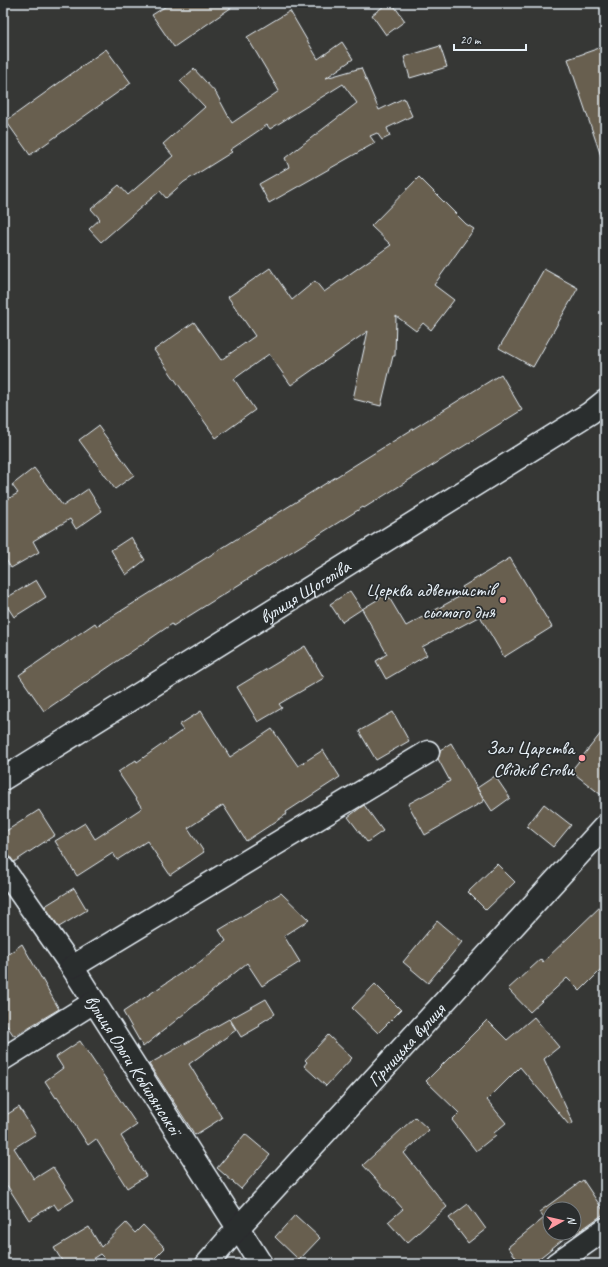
<svg xmlns="http://www.w3.org/2000/svg" width="608" height="1267" viewBox="0 0 608 1267" font-family="Caveat,sans-serif">
	<rect width="100%" height="100%" fill="#363735"/>
	<filter id="ink" filterUnits="userSpaceOnUse"><feTurbulence type="fractalNoise" baseFrequency=".025" numOctaves="2"/><feDisplacementMap in="SourceGraphic" scale="8" xChannelSelector="R" yChannelSelector="G"/><feConvolveMatrix kernelMatrix="1 2 1 2 8 2 1 2 1" color-interpolation-filters="sRGB"/></filter>
	<g filter="url(#ink)">
		<path fill="#685e4f" stroke="#e8f1f8" d="M171,3H238L174,47L152,15Z
			M388,3H392L405,21L386,35L372,15Z
			M290,11L318,59L342,42L353,59L326,78L361,68L379,110L404,98L412,116L387,128L390,136L382,140L377,133L370,136L375,143L269,203L259,184L289,167L285,158L357,103L343,84L270,129L267,125L230,150L232,152L184,182L166,198L160,191L101,242L89,229L100,219L91,209L119,185L128,195L173,156L163,144L205,107L180,81L194,69L216,93L232,123L279,91L247,37Z
			M440,46L447,67L410,78L404,57Z
			M605,46V158L602,159L568,59Z
			M106,49L131,83L30,155L6,121Z
			M419,177L466,224L474,229L434,285L454,300L431,330L423,323L416,331L396,316L395,356H393L381,406L353,399L368,331L291,385L269,354L234,379L255,410L216,438L154,350L194,322L221,360L255,336L228,297L270,268L292,300L315,281L324,292L391,245L371,226Z
			M544,269L578,288L533,367L499,348Z
			M501,374L522,410L364,508L363,507L173,626L172,624L44,711L19,675L95,623L97,626Z
			M98,426L134,475L115,489L79,440Z
			M34,468L63,506L88,489L102,511L76,529L70,519L33,541L39,552L11,568L3,555V502L18,493L12,485Z
			M131,537L145,560L126,575L111,550Z
			M510,558L552,627L504,657L480,616L422,647L427,655L386,679L376,661L387,654L362,609L342,622L330,604L350,591L362,609L387,594L406,626L466,593L462,587Z
			M36,580L46,597L14,617L3,600Z
			M305,646L324,678L279,704L282,708L258,722L237,687Z
			M201,711L230,757L272,729L298,766L323,750L340,777L286,812L287,814L246,841L223,805L188,828L204,852L170,875L147,841L117,860L113,853L77,876L55,841L85,823L95,839L142,808L118,772L136,760L137,762L183,730L179,725Z
			M393,712L409,741L376,760L359,731Z
			M605,728V798L571,771Z
			M451,743L477,788L495,776L510,798L492,811L477,788L484,801L425,835L408,804L450,781L438,759L440,752V750Z
			M544,804L571,825L553,847L527,826Z
			M364,805L383,831L367,842L348,817Z
			M39,810L55,835L14,862L3,847V833Z
			M497,864L515,882L486,910L468,892Z
			M74,888L87,910L59,927L45,906Z
			M281,893L309,920L284,936L300,962L262,986L247,963L143,1047L123,1012L190,967L191,969L226,941L219,930Z
			M605,902V966L580,991L567,978L530,1012L508,989L541,959L543,962Z
			M437,921L462,942L428,983L403,962Z
			M22,944L59,1009L14,1036L3,1020V958Z
			M375,984L401,1010L378,1033L352,1008Z
			M266,999L275,1014L259,1024L260,1026L241,1037L230,1019Z
			M534,1017L559,1047L544,1059L573,1123L569,1125L520,1067L487,1100L506,1123L494,1133L496,1135L476,1151L452,1120L459,1113L426,1081L487,1020L507,1040Z
			M229,1019L236,1030L189,1064L222,1118L195,1135L149,1064Z
			M328,1035L352,1058L326,1086L304,1066L307,1062L305,1060Z
			M80,1041L137,1125L121,1136L146,1176L127,1188L96,1139L88,1145L57,1097L56,1098L45,1081L63,1068L56,1057Z
			M19,1107L36,1134L14,1148L34,1179L53,1167L74,1200L58,1210L54,1204L29,1220L3,1179V1117Z
			M415,1117L429,1130L404,1153L447,1207L407,1243L388,1222L403,1209L363,1165Z
			M245,1134L270,1155L241,1189L217,1168Z
			M583,1180L605,1213L574,1235L572,1233H574V1209H550V1233H571L532,1264H521L508,1247L544,1218L539,1212Z
			M468,1204L486,1229L468,1243L449,1218Z
			M295,1215L320,1238L299,1260L275,1237Z
			M126,1223L135,1233L143,1225L165,1248L149,1264H110L100,1254L84,1264H64L54,1248L89,1227L101,1247Z"/>
		<g fill="none" stroke-linecap="round" stroke-linejoin="round">
			<g stroke="#e8f1f8" stroke-width="25">
				<g id="minor">
					<path id="s1" d="M3,779L590,413L605,401"/>
					<path id="s2" d="M3,868L72,967L261,1264"/>
					<path d="M72,967L428,752"/>
					<path d="M3,1059L94,1002"/>
					<path id="s3" d="M207,1264L238,1228L605,826"/>
					<path d="M556,1264L605,1229"/>
				</g>
			</g>
			<use href="#minor" stroke="#2a2d2e" stroke-width="22"/>
		</g>
	</g>
	<g fill="#ff9aa2" stroke="#2a2d2e" stroke-width="1.5">
		<circle cx="503" cy="600" r="4"/>
		<circle cx="582" cy="758" r="4"/>
	</g>
	<g text-anchor="middle" stroke-width="3.5" stroke-linejoin="round" paint-order="stroke">
		<g font-size="19" fill="#e8f1f8" stroke="#2a2d2e" text-anchor="end">
			<text x="495" y="596">Церква адвентистів<tspan x="495" dy="22">сьомого дня</tspan></text>
			<text x="574" y="754">Зал Царства<tspan x="574" dy="22">Свідків Єгови</tspan></text>
		</g>
		<g font-size="19" fill="#e8f1f8" stroke="#2a2d2e">
			<text dy="7" stroke="none"><textPath href="#s1" startOffset="355">вулиця Щоголіва</textPath></text>
			<text dy="7" stroke="none"><textPath href="#s3" startOffset="296">Гірницька вулиця</textPath></text>
			<text dy="7" stroke="none"><textPath href="#s2" startOffset="236">вулиця Ольги Кобилянської</textPath></text>
		</g>
	</g>
	<rect width="608" height="1267" fill="none" stroke="#2a2d2e" stroke-width="16"/>
	<rect x="8" y="8" width="592" height="1251" fill="none" stroke="#e8f1f8" stroke-width="1.5" filter="url(#ink)"/>
	<g transform="translate(562 1221) rotate(82)"><circle r="19" fill="#2a2d2e" stroke="#767b7f"/>
	<path d="M0-3L7 15L0 10L-7 15Z" fill="#ff9aa2"/>
	<text y="-6" font-size="11" font-weight="bold" text-anchor="middle" fill="#e8f1f8">N</text>
	</g>
	<path d="M454 44v6h72v-6" fill="none" stroke="#e8f1f8" stroke-width="2"/>
	<text x="460" y="44" font-size="12" fill="#e8f1f8" stroke="#2a2d2e" stroke-width="3" paint-order="stroke">20 m</text>
</svg>
